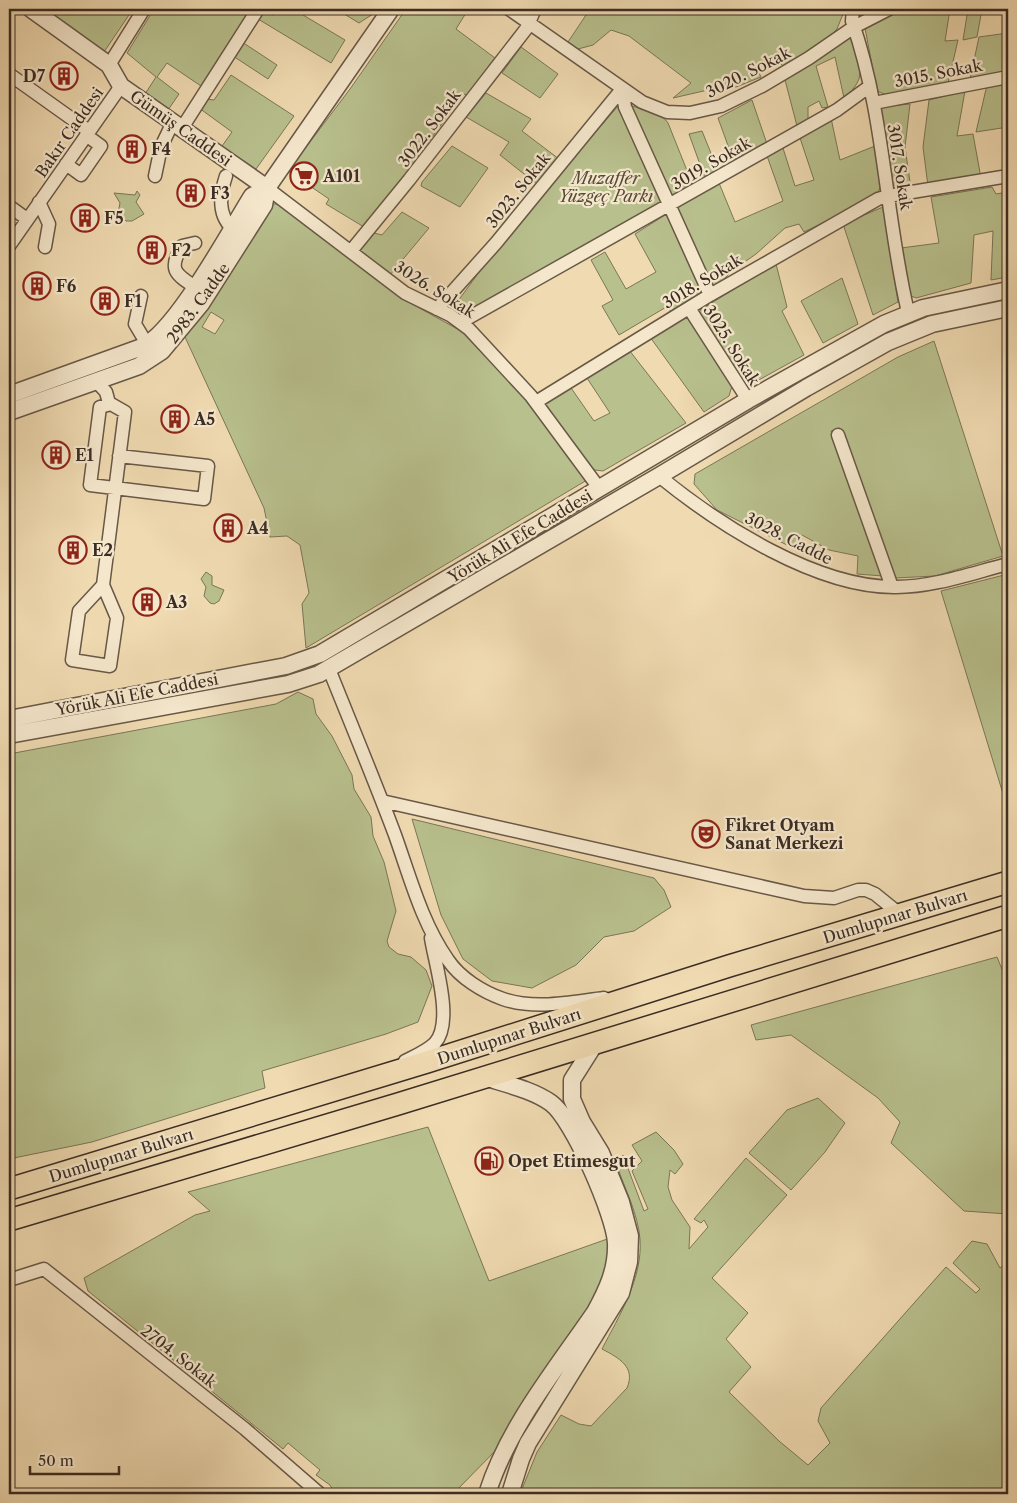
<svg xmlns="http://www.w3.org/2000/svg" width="1017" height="1503" viewBox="0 0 1017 1503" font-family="'Libre Caslon Text',serif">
	<rect width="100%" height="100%" fill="#f0dab1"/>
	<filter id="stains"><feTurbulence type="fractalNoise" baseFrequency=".004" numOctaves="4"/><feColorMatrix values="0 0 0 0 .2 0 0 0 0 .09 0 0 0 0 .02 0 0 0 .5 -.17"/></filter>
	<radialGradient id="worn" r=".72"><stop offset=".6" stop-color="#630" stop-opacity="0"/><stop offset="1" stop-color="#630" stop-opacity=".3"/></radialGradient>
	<path fill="#b8c08d" stroke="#7a7658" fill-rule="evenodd" d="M38,9H133L104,52Z
		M154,9H248L252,11L201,86L167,63L157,77L179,94L168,110L145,94L156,77L127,53Z
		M277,9H293L345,40L331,63L258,19L262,12L273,15Z
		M336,9H364L373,14L359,23Z
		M406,9H459L466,13L456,29L495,58L468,96L464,94C430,138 400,185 364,227L326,204L329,199L288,171L350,89Z
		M590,9H845L837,29L830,37L784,67L775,58L756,67L761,77L726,91L721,87L673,98L691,83L629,36L611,30L593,45L578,49L568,42Z
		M905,9H950L945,41L958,40L948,83L889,96L877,91L865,28L871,23Z
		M968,9H982L977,37L963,40Z
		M1008,33V72L970,79L979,37Z
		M850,37C855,46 862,69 859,79C856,87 850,93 844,98L835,57L816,66L828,107L822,108L819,101L808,107V120L797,126L785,80Z
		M242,42L277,65L268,79L233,56Z
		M521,47L558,74L540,98L502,73Z
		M231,75L294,116L256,169L222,146L232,132L199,108L205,99L214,100Z
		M1008,82V127L976,132L987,85Z
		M965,91L957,136L973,134L981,178L928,186L923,147L929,100Z
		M486,93L531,119L522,131L559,159L538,185L500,155L509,142L466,117Z
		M752,100L767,144L734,162L718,118Z
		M910,104L905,147L911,189L892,185L879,107Z
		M618,106L662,204L466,312L455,305L499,245Z
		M633,106L664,118L668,123L694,188L672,199L630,108Z
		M831,118L840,160L875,146L881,185L877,196L804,232L799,224L785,228L756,254L733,270L716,287H711L677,213L678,207L719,183L735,222L783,201L766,153L782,145L795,186L814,180L799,135Z
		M702,131L719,173L706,181L689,134Z
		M452,146L488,168L460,207L421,186L422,182Z
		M992,187L996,194L1008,192V277L991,280L993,231L974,235L971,283L916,298L909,295L901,248L939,243L931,197Z
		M137,191L140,195L136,202L144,214L132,221H126L118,213L120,203L114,193L135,195Z
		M272,204H278L405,300L461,331L536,408L587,480L306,648L302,604L309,593L300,545L287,536L270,537L264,508L185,337ZM211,312L224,320L215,334L202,327Z
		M883,207L898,302L873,315L843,224Z
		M402,212L429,228L390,275L358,250L374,233L382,235Z
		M665,215H667L702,294L671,313L668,306L619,335L602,306L613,300L591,260L605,252L626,289L656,272L635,234Z
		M776,264L787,307L782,311L804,355L757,381H750L745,377L741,380L699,316L700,310Z
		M842,278L858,324L823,343L801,301Z
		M684,317L689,319L732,386L729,396L704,412L650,337Z
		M934,341L1003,556L935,576L895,578L840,428L831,431L883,576L857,574L858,556L829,550L802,535L795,549L717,510L694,484L695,474L898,357Z
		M629,350L686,423L603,471L595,470L588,465L543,405L545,401L569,385L594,421L610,413L585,375Z
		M206,572L212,576V585L224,590L219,601L214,604L210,603L204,596L206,587L201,579Z
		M1008,574V810L941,591Z
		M298,692L313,699L316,714L332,736L352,775L354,789L371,817L373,836L384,862L396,911L387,941L389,947L398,954L411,957L426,970L432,986L418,1022L386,1034L262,1071L265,1088L92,1142L9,1159V754L276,704Z
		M412,819L654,878L664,890L671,907L634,931L604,937L576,965L532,988L492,981L463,959L441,915Z
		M997,957L1008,984V1214L964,1211L891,1143L900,1122L878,1098L791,1035L756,1040L751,1025Z
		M818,1098L845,1123L825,1152L791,1190L749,1153L787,1110Z
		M428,1127L489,1281L610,1238L607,1268L589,1309L500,1446L453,1494H335L330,1485L316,1475L320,1470L288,1443L283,1449L88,1291L84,1278L195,1215L210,1211L188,1192Z
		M656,1132L674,1150L683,1164L675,1174L670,1170L668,1187L672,1200L690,1227L689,1249L708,1227L704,1220L701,1223L694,1219L746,1158L787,1195L712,1278L748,1313L726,1339L751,1367L729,1392L779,1441L808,1465L830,1443L818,1421L821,1408L946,1267L976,1293L980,1289L953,1263L972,1241L987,1244L1000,1268L1008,1261V1494H520L537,1452L561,1415L579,1424L591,1426L627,1388C636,1367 619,1358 602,1349C619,1316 643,1278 640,1239C638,1214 625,1189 617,1166L623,1155L644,1211L648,1209L632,1171L642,1161L632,1145Z"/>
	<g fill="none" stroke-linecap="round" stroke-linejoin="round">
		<g stroke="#685847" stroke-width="15">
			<path id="minor" d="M509,9L642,102L667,112L690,113L721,106L762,86L809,58L854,27L889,9
				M853,9L852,21C885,115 885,216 908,312
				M109,65L144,9
				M9,74L89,131
				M622,89L625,107L710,295
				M874,103L1008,77
				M182,128L258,9
				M66,164L81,175L101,146L86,135
				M155,176L161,147L173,122
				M226,176C220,194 217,214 232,228
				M267,188L405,293L450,315L469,329L531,396L599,488
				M39,202L49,224L45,247
				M9,206L27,219
				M9,246L121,86
				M351,251L409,180L526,29L535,9
				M195,287C175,274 168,269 182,246L195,243
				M141,296L135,324L147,344
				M689,308L748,400
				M437,309L496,243L622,89
				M461,322L837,110L870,86
				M96,381L106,392L109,403
				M536,402L710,295L878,199L888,196L1008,176
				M838,435L892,587
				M659,476C719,525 817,588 896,587C934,587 972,573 1008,564
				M103,585L79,611L72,660L110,666L117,618L103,585L125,412L111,404L100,407L90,485L204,499L208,466L119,456
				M329,669C351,724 374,779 395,835C410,877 422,923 448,960C460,978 483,992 503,999C535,1010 571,1002 604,998
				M382,801L804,896L834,898L858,890H866L875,894L901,915
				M405,1061C415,1056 427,1051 435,1043C454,1022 435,964 431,938
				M9,1280L44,1269L245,1429L320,1494"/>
		</g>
		<g stroke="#685847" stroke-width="19">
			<path id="tertiary" d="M31,9L109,65L121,86L267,188
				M9,395L142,347C176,332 230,231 252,196L267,188L391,9
				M9,412L139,366L162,351L201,304L264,205L267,188
				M9,719L286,666L320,654L748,400L884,324L923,308L1008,290
				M9,735L288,684L319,674L659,476L806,388L888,342L932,324L1008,308
				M484,1077C506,1084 533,1090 551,1103C573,1119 615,1216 616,1243C617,1269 607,1290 595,1312C556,1369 508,1427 487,1494
				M510,1494L521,1459L528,1443L621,1293L629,1262L630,1236L621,1202L601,1153L582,1122L572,1099V1080L596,1042"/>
		</g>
		<g stroke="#3b2d24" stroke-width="24">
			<path id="trunk" d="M9,1189L427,1062L729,966L1008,882
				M9,1220L398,1104L1008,916"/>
		</g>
		<use href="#minor" stroke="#f5e7cc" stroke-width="12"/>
		<use href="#tertiary" stroke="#f5e7cc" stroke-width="16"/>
		<use href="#trunk" stroke="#f0dab1" stroke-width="21"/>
	</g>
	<defs>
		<g id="building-ring" transform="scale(1.4375)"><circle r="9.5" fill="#f5e7cc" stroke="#8f2418" stroke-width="1.5"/><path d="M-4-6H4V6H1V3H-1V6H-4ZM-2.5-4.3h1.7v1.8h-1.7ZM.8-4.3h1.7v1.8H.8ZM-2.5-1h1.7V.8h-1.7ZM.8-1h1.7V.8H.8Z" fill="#8f2418"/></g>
		<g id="supermarket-ring" transform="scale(1.4375)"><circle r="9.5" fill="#f5e7cc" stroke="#8f2418" stroke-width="1.5"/><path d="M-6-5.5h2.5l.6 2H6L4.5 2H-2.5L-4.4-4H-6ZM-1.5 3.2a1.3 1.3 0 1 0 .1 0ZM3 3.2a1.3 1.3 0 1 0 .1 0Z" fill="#8f2418"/></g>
		<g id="theatre-ring" transform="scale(1.4375)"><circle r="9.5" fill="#f5e7cc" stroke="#8f2418" stroke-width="1.5"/><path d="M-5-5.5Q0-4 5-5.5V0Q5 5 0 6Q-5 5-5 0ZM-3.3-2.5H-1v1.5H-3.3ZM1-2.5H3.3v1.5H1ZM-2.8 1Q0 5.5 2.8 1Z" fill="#8f2418"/></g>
		<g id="fuel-ring" transform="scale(1.4375)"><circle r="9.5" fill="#f5e7cc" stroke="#8f2418" stroke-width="1.5"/><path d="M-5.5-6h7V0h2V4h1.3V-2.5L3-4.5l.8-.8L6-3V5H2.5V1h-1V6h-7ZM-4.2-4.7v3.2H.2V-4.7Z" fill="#8f2418"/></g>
	</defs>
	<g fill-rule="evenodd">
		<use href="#building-ring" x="64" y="76"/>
		<use href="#building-ring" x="132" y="149"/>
		<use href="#supermarket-ring" x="304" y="176"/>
		<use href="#building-ring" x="191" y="193"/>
		<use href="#building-ring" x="85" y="218"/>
		<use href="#building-ring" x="152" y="250"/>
		<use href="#building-ring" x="37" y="286"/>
		<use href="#building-ring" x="105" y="301"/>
		<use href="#building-ring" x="175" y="419"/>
		<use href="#building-ring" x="56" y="455"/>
		<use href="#building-ring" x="228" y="528"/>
		<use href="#building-ring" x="73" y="550"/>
		<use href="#building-ring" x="147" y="602"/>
		<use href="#theatre-ring" x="706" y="834"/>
		<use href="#fuel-ring" x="489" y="1161"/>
	</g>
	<g text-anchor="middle" stroke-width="4.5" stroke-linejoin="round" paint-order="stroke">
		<g font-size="16" fill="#3b2d24" stroke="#f5e7cc">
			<text transform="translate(748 72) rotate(-27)" y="6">3020. Sokak</text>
			<text transform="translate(938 73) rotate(-11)" y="6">3015. Sokak</text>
			<text transform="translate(181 128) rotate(35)" y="6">Gümüş Caddesi</text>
			<text transform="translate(429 128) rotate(-53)" y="6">3022. Sokak</text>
			<text transform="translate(69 132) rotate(-55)" y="6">Bakır Caddesi</text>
			<text transform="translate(711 163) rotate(-30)" y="6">3019. Sokak</text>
			<text transform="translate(900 167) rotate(81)" y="6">3017. Sokak</text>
			<text transform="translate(518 190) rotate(-51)" y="6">3023. Sokak</text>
			<text transform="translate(702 281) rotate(-31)" y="6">3018. Sokak</text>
			<text transform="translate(435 289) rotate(32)" y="6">3026. Sokak</text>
			<text transform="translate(198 303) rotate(-54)" y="6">2983. Cadde</text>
			<text transform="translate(732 345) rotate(58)" y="6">3025. Sokak</text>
			<text transform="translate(520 536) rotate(-31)" y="6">Yörük Ali Efe Caddesi</text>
			<text transform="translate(789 538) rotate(27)" y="6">3028. Cadde</text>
			<text transform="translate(137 694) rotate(-11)" y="6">Yörük Ali Efe Caddesi</text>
			<text transform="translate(895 916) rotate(-17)" y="6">Dumlupınar Bulvarı</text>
			<text transform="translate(509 1036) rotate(-18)" y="6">Dumlupınar Bulvarı</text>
			<text transform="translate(121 1155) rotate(-17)" y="6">Dumlupınar Bulvarı</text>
			<text transform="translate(179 1356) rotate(38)" y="6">2704. Sokak</text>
		</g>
		<g font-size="16" font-weight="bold" fill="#3b2d24" stroke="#f5e7cc" text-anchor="start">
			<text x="45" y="82" text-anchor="end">D7</text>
			<text x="151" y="155">F4</text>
			<text x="323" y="182">A101</text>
			<text x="210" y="199">F3</text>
			<text x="104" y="224">F5</text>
			<text x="171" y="256">F2</text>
			<text x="56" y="292">F6</text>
			<text x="124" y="307">F1</text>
			<text x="194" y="425">A5</text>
			<text x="75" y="461">E1</text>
			<text x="247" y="534">A4</text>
			<text x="92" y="556">E2</text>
			<text x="166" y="608">A3</text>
			<text x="725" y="831">Fikret Otyam<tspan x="725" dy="18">Sanat Merkezi</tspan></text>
			<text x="508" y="1167">Opet Etimesgut</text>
		</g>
		<g font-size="16" font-style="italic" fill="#544a39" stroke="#f5e7cc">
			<text x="606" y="184">Muzaffer<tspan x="606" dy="18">Yüzgeç Parkı</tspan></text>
		</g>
	</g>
	<rect width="1017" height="1503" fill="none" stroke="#f0dab1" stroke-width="30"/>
	<rect x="10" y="10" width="997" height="1483" fill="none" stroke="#3b2d24" stroke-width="2.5"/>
	<rect x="15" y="15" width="987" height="1473" fill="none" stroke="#3b2d24"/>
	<path d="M30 1466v8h89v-8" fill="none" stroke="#3b2d24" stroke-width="2.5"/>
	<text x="38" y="1466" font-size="15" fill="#3b2d24" stroke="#f5e7cc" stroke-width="4" paint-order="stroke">50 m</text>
	<rect width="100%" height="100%" filter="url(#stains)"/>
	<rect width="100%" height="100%" fill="url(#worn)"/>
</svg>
